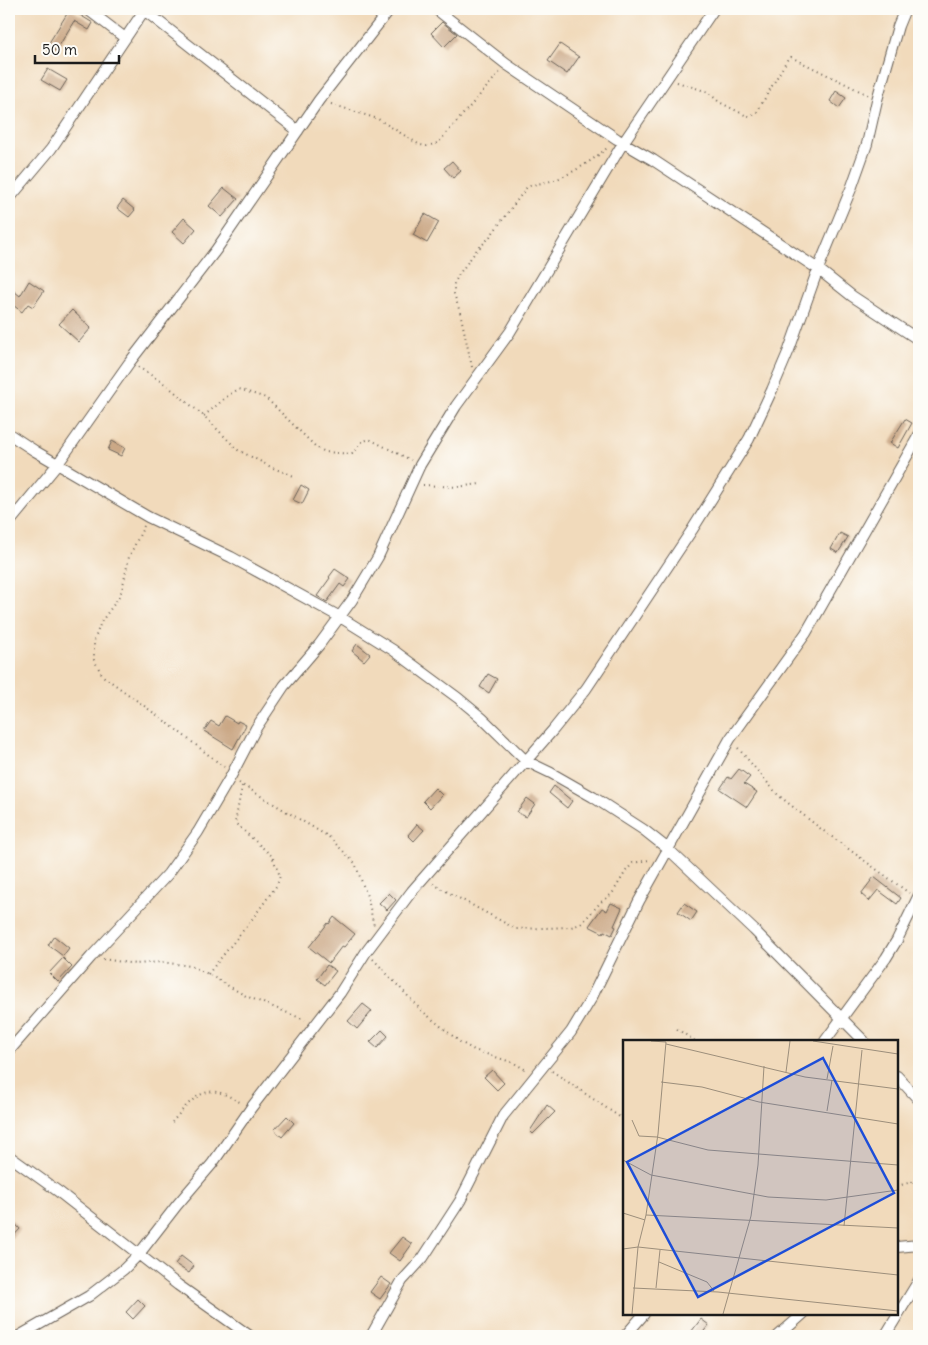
<svg xmlns="http://www.w3.org/2000/svg" width="928" height="1345" viewBox="0 0 928 1345" font-family="Delius,sans-serif">
	<rect width="100%" height="100%" fill="#fdfcf7"/>
	<filter id="ink" filterUnits="userSpaceOnUse"><feTurbulence type="fractalNoise" baseFrequency=".02" numOctaves="2"/><feDisplacementMap in="SourceGraphic" scale="10" xChannelSelector="R" yChannelSelector="G"/><feConvolveMatrix kernelMatrix="1 2 1 2 8 2 1 2 1" color-interpolation-filters="sRGB"/></filter>
	<filter id="wash" filterUnits="userSpaceOnUse"><feTurbulence type="fractalNoise" baseFrequency=".0096" numOctaves="4" result="noise"/><feDisplacementMap in="SourceGraphic" scale="20" xChannelSelector="R" yChannelSelector="G"/><feGaussianBlur stdDeviation="1.12" result="paint"/><feColorMatrix in="noise" values="0 0 0 0 0 0 0 0 0 0 0 0 0 0 0 0 0 1.4 0 .05"/><feComposite in="paint" operator="in"/></filter>
	<g filter="url(#wash)">
		<rect width="100%" height="100%" fill="#f1dabb"/>
		<g id="blocks">
			<path fill="#cba886" d="M70,9L93,23L89,30L74,21L56,51L47,46Z
				M442,22L457,34L444,47L431,33Z
				M560,44L579,57L567,74L548,61Z
				M48,69L67,80L60,91L41,80Z
				M836,91L846,98L839,108L830,101Z
				M452,161L461,171L453,178L444,168Z
				M224,188L238,199L222,217L209,206Z
				M123,200L135,210L129,217L117,208Z
				M425,214L439,222L427,243L413,235Z
				M184,218L196,229L184,243L172,232Z
				M29,281L44,291L33,307L28,304L22,312L9,302V287L20,296Z
				M72,310L91,328L79,342L59,324Z
				M905,419L912,423L898,448L890,443Z
				M112,441L125,448L121,456L108,450Z
				M301,485L309,490L302,504L293,500Z
				M840,533L848,537L838,553L831,549Z
				M335,569L350,579L344,587L340,584L327,602L317,596L330,578L329,577Z
				M357,644L370,654L364,661L352,651Z
				M488,674L497,679L489,693L480,687Z
				M225,716L237,723L238,721L246,725L233,749L204,731L211,721L219,726Z
				M739,769L750,777L744,784L757,792L747,807L720,789L728,777L731,779Z
				M554,786L572,801L567,808L549,793Z
				M435,788L442,795L430,808L423,801Z
				M527,798L535,804L526,817L517,812Z
				M417,824L424,830L414,841L408,835Z
				M874,877L901,898L897,904L878,890L869,901L861,894Z
				M389,893L396,900L387,910L379,903Z
				M611,903L622,908L614,926L616,927L612,935L604,931L603,933L589,926L602,908L607,911Z
				M684,903L697,912L691,921L678,912Z
				M334,917L355,934L344,947L342,946L329,963L309,947L328,923L329,924Z
				M54,936L69,948L63,956L48,945Z
				M63,958L72,967L58,982L49,973Z
				M327,965L336,971L325,985L317,979Z
				M363,1004L372,1011L357,1029L348,1021Z
				M382,1030L388,1036L377,1048L370,1042Z
				M492,1070L504,1083L497,1090L484,1077Z
				M547,1105L555,1112L533,1134L530,1131Z
				M287,1116L294,1123L282,1137L274,1130Z
				M9,1217L20,1229L9,1241Z
				M402,1237L412,1244L400,1261L389,1253Z
				M181,1256L194,1266L189,1273L175,1264Z
				M381,1277L391,1284L380,1299L370,1292Z
				M138,1299L145,1306L133,1319L126,1312Z
				M701,1319L709,1325L700,1336H688Z"/>
		</g>
	</g>
	<g filter="url(#ink)">
		<use href="#blocks" fill-opacity="0" stroke="#675e54" stroke-width="1"/>
		<g fill="none" stroke-linecap="round" stroke-linejoin="round">
			<g stroke="#675e54" stroke-width="12">
				<path id="minor" d="M87,9L125,38
					M436,9L506,64L617,139L653,160L818,269L852,296L919,340
					M144,10L298,131
					M9,199L51,149L145,9
					M9,434L35,451L148,517L231,557L340,617L393,650L458,698L482,718L526,761L551,773L593,797L644,830L668,849L754,930L864,1041
					M9,523L57,465L129,363L216,250L319,100L390,9
					M825,1041L886,958L897,940L919,895
					M9,1051L91,957L168,874L198,832L231,776L256,728L284,686L319,645L352,600L378,557L420,465L456,406L510,332L623,143L714,9
					M897,1076L919,1100
					M9,1156L59,1192L178,1285L250,1336
					M897,1247L919,1245
					M19,1336L89,1296L124,1269L139,1254L177,1205L212,1164L251,1108L340,993L366,952L412,891L553,730L586,689L692,530L749,439L772,390L789,350L818,269L851,189L867,144L877,100L898,26L905,9
					M371,1336L402,1281L423,1258L460,1201L503,1116L571,1032L591,999L639,901L730,739L806,633L919,435
					M625,1336L644,1314
					M778,1336L803,1314
					M885,1336L919,1280"/>
			</g>
			<path stroke="#675e54" stroke-width="2" stroke-dasharray="1 4" stroke-linecap="butt" d="M677,82L708,92L719,102L747,116H752L757,112L787,60L791,57L868,95
				M331,104L378,119L420,145L427,146L438,143L500,72
				M138,367L165,384L204,416L238,450L273,468L294,476
				M472,367L460,312L454,294V284L459,274L476,251L489,238L527,187C536,183 547,183 557,179C575,172 593,160 607,148
				M204,416L230,394L239,389L266,398L316,447L325,452L352,454L362,442L369,439L411,460
				M423,485L457,487L480,484
				M144,526L129,557L122,590L117,600L101,622L94,641V660L103,676L169,724L224,767
				M738,748L778,795L821,829L909,893
				M239,783L329,837L355,863L368,899L374,926
				M433,884L516,929L571,927L581,924L601,902L612,894L626,871L633,863L649,860
				M103,959L136,964L161,962L191,966L208,974L246,996L305,1020
				M373,959L421,1010L460,1042L474,1050L514,1063L526,1070
				M208,974L253,918L277,885L280,876L272,856L235,823L242,786
				M677,1029L695,1041
				M552,1071L624,1120
				M172,1122C183,1110 198,1088 217,1092C225,1093 235,1100 242,1103
				M897,1186L919,1180"/>
			<use href="#minor" stroke="#fff" stroke-width="10"/>
		</g>
	</g>
	<g transform="translate(623 1040)">
		<rect width="275" height="275" fill="#f1dabb"/>
		<path fill="none" stroke="#9c8e7b" stroke-width="1" d="M28,1L43,2M190,1L275,14M43,4L182,37L275,49M163,32L167,1M204,39L210,6M38,42L79,47L136,62L275,84M204,71L209,40M9,80L16,96L34,97L85,110L275,125M0,120L28,135L145,157L203,160L275,150M0,173L22,180M23,175L275,188M221,186L239,10M0,209L15,207L275,235M36,222L84,242L91,251M10,248L95,252L275,271M33,248L37,210M9,274L15,207L23,175L35,94L43,2M100,274L128,176L135,125L141,26"/>
		<path fill="#1d4ed8" fill-opacity="0.15" stroke="#1d4ed8" stroke-width="2.5" d="M200,18L271,153L75,257L4,122Z"/>
		<rect width="275" height="275" fill="none" stroke="#1c1c1c" stroke-width="2.5"/>
	</g>
	<rect width="928" height="1345" fill="none" stroke="#fdfcf7" stroke-width="30"/>
	<path d="M35 55v8h84v-8" fill="none" stroke="#1c1c1c" stroke-width="2.5"/>
	<text x="42" y="55" font-size="15" fill="#1c1c1c" stroke="#fdfcf7" stroke-width="4" paint-order="stroke">50 m</text>
</svg>
